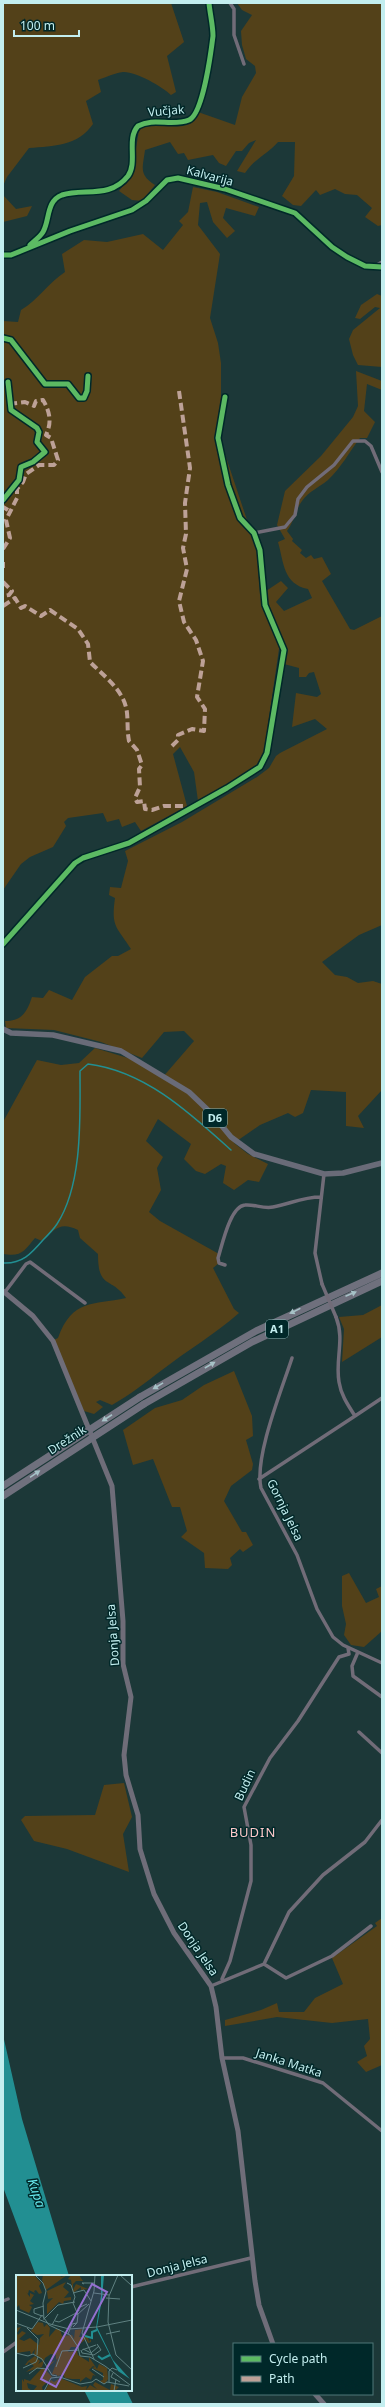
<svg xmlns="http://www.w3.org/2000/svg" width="385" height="2407" viewBox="0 0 385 2407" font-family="'Noto Sans',sans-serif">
	<rect width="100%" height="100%" fill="#1c3838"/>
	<path fill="#534119" d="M3,3H171L184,42L167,56L176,92L171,95C163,87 135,71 123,72C115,73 106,77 98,80L101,92L86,101L93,124C78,146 54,146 29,148L7,177L3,186Z
		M237,3H382V225L378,226L365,217L372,208L357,195L345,194L335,189L320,195L316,190L301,206L293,205L282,196L294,176L295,142H278C268,154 255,158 245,173L237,171L256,140L249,143L242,151H236L226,166L219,163L213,155L188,160L184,153L178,154L170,142L145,150C143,167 138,174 155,185L142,201L132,200L119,191L132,173L139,130L145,125L152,124H186L191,122L198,112L235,125L242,97L256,73L255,66L246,59L242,45L241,31L252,15L242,10Z
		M193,187L217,192L259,207L255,216L226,208L223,218L235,231L227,238L213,222L207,202L200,203L198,225L220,254L210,318L218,343L221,363V442L257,550L260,595L281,581L288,588L276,602L284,611L312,598L308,589C283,584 284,563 278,542L285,539L277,525L285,491L321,456L353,417L358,406L356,371L382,381V390L367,384L364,411L375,422L367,438H360C350,451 341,468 328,480C320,487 309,491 302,501C295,510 294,522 287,531L293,539L292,541L302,550L300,553L306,558L311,555L314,559L322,557L331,574L322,581L350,629L354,630L382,616V925L359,935L322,962L335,975L347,977L358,983L373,981L382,984V1090L358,1116L364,1128L346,1126V1092L311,1090L303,1113L295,1117L288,1113L260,1125L234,1143L248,1154L268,1164L259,1182L248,1180L234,1190L223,1183L226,1166L221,1164L205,1174L196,1171L184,1159L191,1144L158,1119L146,1141L163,1157L157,1168L161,1190L149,1212L160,1221L219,1254V1263L213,1268L234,1309L239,1313C215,1334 188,1350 162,1370C146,1382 130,1395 112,1405L100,1400L96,1402L103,1407L94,1414L84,1411L54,1340L58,1338C72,1299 93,1305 126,1298C111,1276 98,1290 98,1254L80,1238L78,1230C60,1221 55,1229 42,1241L35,1238C24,1251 22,1257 3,1254V1122L37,1060L61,1065L79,1063L95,1048L131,1059L162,1078L194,1041L184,1031L164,1032L142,1058L101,1042L54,1030L6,1028L5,1021C22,1021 27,1012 32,997L43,998L49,990L72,1000L85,977L112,956H118L131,949C116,926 111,927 115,898L109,895L110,887L121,888L128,861L125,851L182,822L257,777L269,768L276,756L280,753L327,729L315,719L292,727L296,693L317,697L321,694L314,672L309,673L306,677H299V668L284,664L285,651L280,642L264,752L256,766L245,775L198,801L194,772L180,747L173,754L187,806L141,831L135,822L122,827L119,819L107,822L103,813L68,818L64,822L66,826L53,847L30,857L21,864L3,890V321L18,322L21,310C38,300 48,283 65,272L62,254L84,240L107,242L143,234L163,250L183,225L179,221L188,212Z
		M3,195L16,209L32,206L27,216L3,222Z
		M377,294L382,296V367L358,365L353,355L349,339L353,330L380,308L375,307L360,319L355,318L361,305Z
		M382,1305V1337L342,1362L344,1329L339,1317L363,1315Z
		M234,1371L252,1416L253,1436L246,1440L253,1464L252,1470L231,1486L224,1501L242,1532H246L253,1545L243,1552L240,1549L230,1558L232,1565L228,1569L205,1568L204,1553L181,1537L187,1531L180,1507H172L153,1459L133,1465L123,1430L155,1408L182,1400L204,1385Z
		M349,1573L366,1603L379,1597L376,1589L382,1586V1631L364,1647L351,1645L344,1635L346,1624L342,1606V1576Z
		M124,1783L132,1817L123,1834L129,1872L67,1849L34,1841L21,1820L25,1816L95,1815L104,1785Z
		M382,1918V2065L366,2072L357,2062L367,2056L364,2046L370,2039L368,2019L332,2023L277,2017L225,2026V2020L261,2010L277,2003L279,2012H304L315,1998L343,1984L332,1958L377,1926L375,1923Z"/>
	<path fill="#228f92" d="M3,2035L22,2119L69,2276H36L3,2187Z
		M84,2390H126L133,2404H91Z"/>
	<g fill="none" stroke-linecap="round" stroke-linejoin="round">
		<path stroke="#228f92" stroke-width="1.5" d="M3,1263C22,1264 31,1254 43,1240C48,1235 53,1230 57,1224C83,1184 80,1117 80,1071L88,1064C145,1071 190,1113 231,1150"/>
		<path stroke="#716c78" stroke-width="3.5" d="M230,3L234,9V35L244,64
			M31,246L132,210L146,201L167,180L178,178L225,189L295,213L332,247L347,257L365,266L382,267
			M375,266L382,262
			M254,533L285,527L295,515L298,499L307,487L334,465L353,441H365L371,446L382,472
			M3,944L75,863L83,858L129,843L227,788L260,767L267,753L284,650L265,605L260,550L254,533L240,518L228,485L218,438L225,397
			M225,1265L219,1263L218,1258C222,1246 230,1206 245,1205C254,1204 263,1209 273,1207C290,1204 302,1197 321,1197
			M322,1284L315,1253L324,1174
			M5,1292L26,1264L30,1262L85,1303
			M292,1358C282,1389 254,1457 261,1488L297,1555L317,1609L333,1637L343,1645L382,1663
			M355,1416L382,1398
			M259,1479L355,1416C348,1405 341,1395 339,1382C335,1359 345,1340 336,1317
			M358,1652L352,1666L353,1676L382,1697
			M359,1732L382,1753
			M264,1964L289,1912L323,1875L365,1842L382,1820
			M222,1979L230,1961L251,1881V1845L244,1807L270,1758L298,1721L339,1657L349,1654L348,1648
			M211,1986L264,1964L286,1978L332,1956L371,1926
			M222,2058H243L323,2083L382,2131
			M131,2287L251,2258
			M3,2301L8,2299
			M3,2352L17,2342"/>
		<path stroke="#6f6d79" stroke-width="5" d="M3,255C18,254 36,245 43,231C49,219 47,204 60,197C78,186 109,202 128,176C138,162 126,138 138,126C154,117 172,127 189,120C203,114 211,52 213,36C213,26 210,14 209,3
			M3,1291L33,1316L53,1341L112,1486L123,1621V1664L131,1697L124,1755L126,1775L138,1815L140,1849L154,1894L174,1933L211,1986L216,2007L222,2058L238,2131L255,2281L259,2305L273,2344
			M315,2394L324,2404"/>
		<path stroke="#696b78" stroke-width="5.5" d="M3,1029L11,1033L53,1035L121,1051L189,1092L212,1114L231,1137L254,1154L324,1174L343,1173L382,1163"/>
		<path stroke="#6f707d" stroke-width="7" d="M140,1397L256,1331L382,1273
			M144,1404L252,1342L382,1281"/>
		<path stroke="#716c78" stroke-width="3.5" d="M322,1284L336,1317"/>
		<path stroke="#6f707d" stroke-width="7" d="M3,1486L140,1397
			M3,1496L144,1404"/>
		<path stroke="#bda197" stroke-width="4" stroke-dasharray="8 4" stroke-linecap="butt" d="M3,507L8,510
			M3,549L10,538L6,520L17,498V489L23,482L26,474L39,465H54L58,460L51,438L46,435C52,422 50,412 43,400L36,401L34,406L25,402L9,404
			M3,562V568
			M3,582L12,591L9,595L3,596
			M3,606L15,598L21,608L25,606L41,616L50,610L78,629L88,644L90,662C104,676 125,691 127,713C128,722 127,731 129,741L137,750L142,765L139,769L140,787L135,798L137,802L144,801L145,809L152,810L164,806H185
			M172,746L178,740V735L192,729L204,731L205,709L197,697L203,661L196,640L184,622L179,601L187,569L183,548L186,534L185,503L190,468L179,391"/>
		<g stroke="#002829" stroke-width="8">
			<path id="cycleway" d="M30,245C34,241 40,237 43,232C50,220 46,201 62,195C84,188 110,199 128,176C138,162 126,139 138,126C154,117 172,127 189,120C203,114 211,52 213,36C213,26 210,14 209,3
				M3,255H11L70,231L132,210L146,201L167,180L178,178L225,189L295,213L332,247L347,257L365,266L382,267
				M3,338L11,340L45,384H68L79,398H84L87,391L88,376
				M3,500L19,480L21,467L33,462L45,452L37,442L39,432L37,428L11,410L8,382
				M3,944L75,863L83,858L129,843L227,788L260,767L267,753L284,650L265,605L260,550L254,533L240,518L228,485L218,438L225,397"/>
		</g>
		<use href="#cycleway" stroke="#5cba63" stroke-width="5"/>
	</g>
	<defs><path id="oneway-solid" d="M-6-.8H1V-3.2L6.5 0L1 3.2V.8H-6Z"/></defs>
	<g fill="#a6c2c7">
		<use href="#oneway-solid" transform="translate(351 1294) rotate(-23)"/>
		<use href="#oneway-solid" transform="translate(295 1311) rotate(154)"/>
		<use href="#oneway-solid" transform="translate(210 1365) rotate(-30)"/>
		<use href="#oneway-solid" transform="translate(158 1386) rotate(149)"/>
		<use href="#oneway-solid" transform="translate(107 1418) rotate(147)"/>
		<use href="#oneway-solid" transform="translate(35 1474) rotate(-34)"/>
	</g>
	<g text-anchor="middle" stroke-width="3" stroke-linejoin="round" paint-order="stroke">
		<g fill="#002829" stroke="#88b3b4" stroke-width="1">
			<rect x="203" y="1109" width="24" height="18" rx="3"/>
			<rect x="266" y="1320" width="22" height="18" rx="3"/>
		</g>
		<g font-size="11" font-weight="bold" fill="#c3eeef">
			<text x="215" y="1122">D6</text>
			<text x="277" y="1333">A1</text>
		</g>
		<g font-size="12" fill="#c3eeef" stroke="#002829">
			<text transform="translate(166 111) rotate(-5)" y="4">Vučjak</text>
			<text transform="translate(210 176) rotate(15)" y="4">Kalvarija</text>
			<text transform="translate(67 1440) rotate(-33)" y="4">Drežnik</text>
			<text transform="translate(285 1510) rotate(64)" y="4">Gornja Jelsa</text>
			<text transform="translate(113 1635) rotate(-94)" y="4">Donja Jelsa</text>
			<text transform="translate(245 1785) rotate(-65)" y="4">Budin</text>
			<text transform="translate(198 1949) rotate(56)" y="4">Donja Jelsa</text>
			<text transform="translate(289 2063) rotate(18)" y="4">Janka Matka</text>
			<text transform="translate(177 2266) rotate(-14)" y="4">Donja Jelsa</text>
		</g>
		<g font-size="13" letter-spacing="1" fill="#fec9ca" stroke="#002829">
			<text x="253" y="1837">BUDIN</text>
		</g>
		<g font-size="13" font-style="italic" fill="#67ebef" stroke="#002829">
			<text transform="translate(37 2193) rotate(71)" y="5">Kupa</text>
		</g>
	</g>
	<g transform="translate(16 2275)">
		<rect width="116" height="116" fill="#1c3838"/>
		<path d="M0,0H18L25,8L23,11L26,18L23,19L20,15L18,16L19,18L13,15L12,19L10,17L14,22V18L18,20L14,26L18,29L13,30L16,32L13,38L4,34L3,30L0,33ZM27,0H44L45,2L51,0L30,15L26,5ZM55,0H63L67,6H60L57,9V15L60,9L72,14L65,15V12L57,18L55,5L52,4ZM50,7L47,12L53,17L48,23L55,22V25L48,26L47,29L43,27L31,39V29L37,23L32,24L31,16ZM22,47L27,48L28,52L31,49L34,53L33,62L40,54H44L46,61L56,60L58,64L59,55L66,54L63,62H72L73,67L75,64V67L72,68L70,64L60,72H55L52,77L61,76L62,80L73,87V82L81,94L83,89L91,93L92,104L89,109L84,106L87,105V98L76,93L79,92L77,91L73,95L80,101L77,100L75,105L70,102L64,107V104H56L49,103L47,99L42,101L39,99L37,100L36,99L42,83L32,92L30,90L40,85V80L35,79L29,83L26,92L10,97L18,91L13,87L11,90H9L12,86L19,81L24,86L22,89L27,86L18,79L19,74L15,80L14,76L0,78V53L5,52L1,58L2,60L6,56L10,58L3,64L8,66L14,63L23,70L24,63L28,59L21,60L15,56ZM27,92L36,102L26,112L27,116H17L21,111L11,108L12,113L16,116H6V104L8,107V104L14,106ZM44,103L66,112L71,111L70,115L74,110L81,114L77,110L79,107L94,115L95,109L103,112L99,116H29L35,105L38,107Z" fill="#534119"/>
		<path d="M88,0L86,24L81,52L97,85L114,104L102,96L80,53L85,21V1Z" fill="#228f92"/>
		<path fill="none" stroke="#228f92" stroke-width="2" d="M69,61L76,63V57L81,55M82,81L86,84L94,80"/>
		<path fill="none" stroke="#5f8181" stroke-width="1" d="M19,0L27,8L30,16L27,28L28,45M102,0L93,21L92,47L100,80L116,95M104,0L115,10M51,8L55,10L59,22L57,28L62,40L61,48L57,52M68,9L66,8H78M57,18L68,15L75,26M78,18L93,20M90,23L104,24M0,35L34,49L53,54L81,52L116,45M63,36L62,33L71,29M61,40L73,29M26,41L18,38V34L28,31M29,43L42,30L59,27M39,46L43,47L60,38M0,48L16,54L26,40L33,50L54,60L62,72L64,81L74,82L89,91L114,110M36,50L42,39M11,53L22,64L21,80M52,59L56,49L61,48M90,59L104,56M67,74L75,78L83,71M65,75L66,78L78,80L85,75L81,69M66,75L80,70M0,78L12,81L17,79L26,84L36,100L41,101M78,84L66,58L78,16L79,0M40,92L46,76L63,75M7,93L20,87L22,82M76,94L88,102M97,98L95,102L104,107M13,99L21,93L31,94M93,107V96L96,93L101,95M28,116L35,103L44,102L64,109L76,107L80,104L88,109L91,107L113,111M98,116L100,104"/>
		<path fill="#9470d0" fill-opacity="0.15" stroke="#9470d0" stroke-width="2" d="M76,9L91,17L40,112L25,104Z"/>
		<rect width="116" height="116" fill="none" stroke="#c3eeef" stroke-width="2"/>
	</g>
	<rect width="385" height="2407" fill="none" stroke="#c3eeef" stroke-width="8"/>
	<rect x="233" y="2343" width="140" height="52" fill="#002829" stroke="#4e7778"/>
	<rect x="241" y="2356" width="20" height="6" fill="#5cba63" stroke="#4e7778"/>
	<text x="269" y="2363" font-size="12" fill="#c3eeef">Cycle path</text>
	<rect x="241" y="2376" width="20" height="6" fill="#bda197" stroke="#4e7778"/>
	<text x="269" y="2383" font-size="12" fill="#c3eeef">Path</text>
	<path d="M14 30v6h65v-6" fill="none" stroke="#c3eeef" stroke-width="2"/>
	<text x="20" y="30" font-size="12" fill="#c3eeef" stroke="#002829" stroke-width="3" paint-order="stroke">100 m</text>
</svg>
